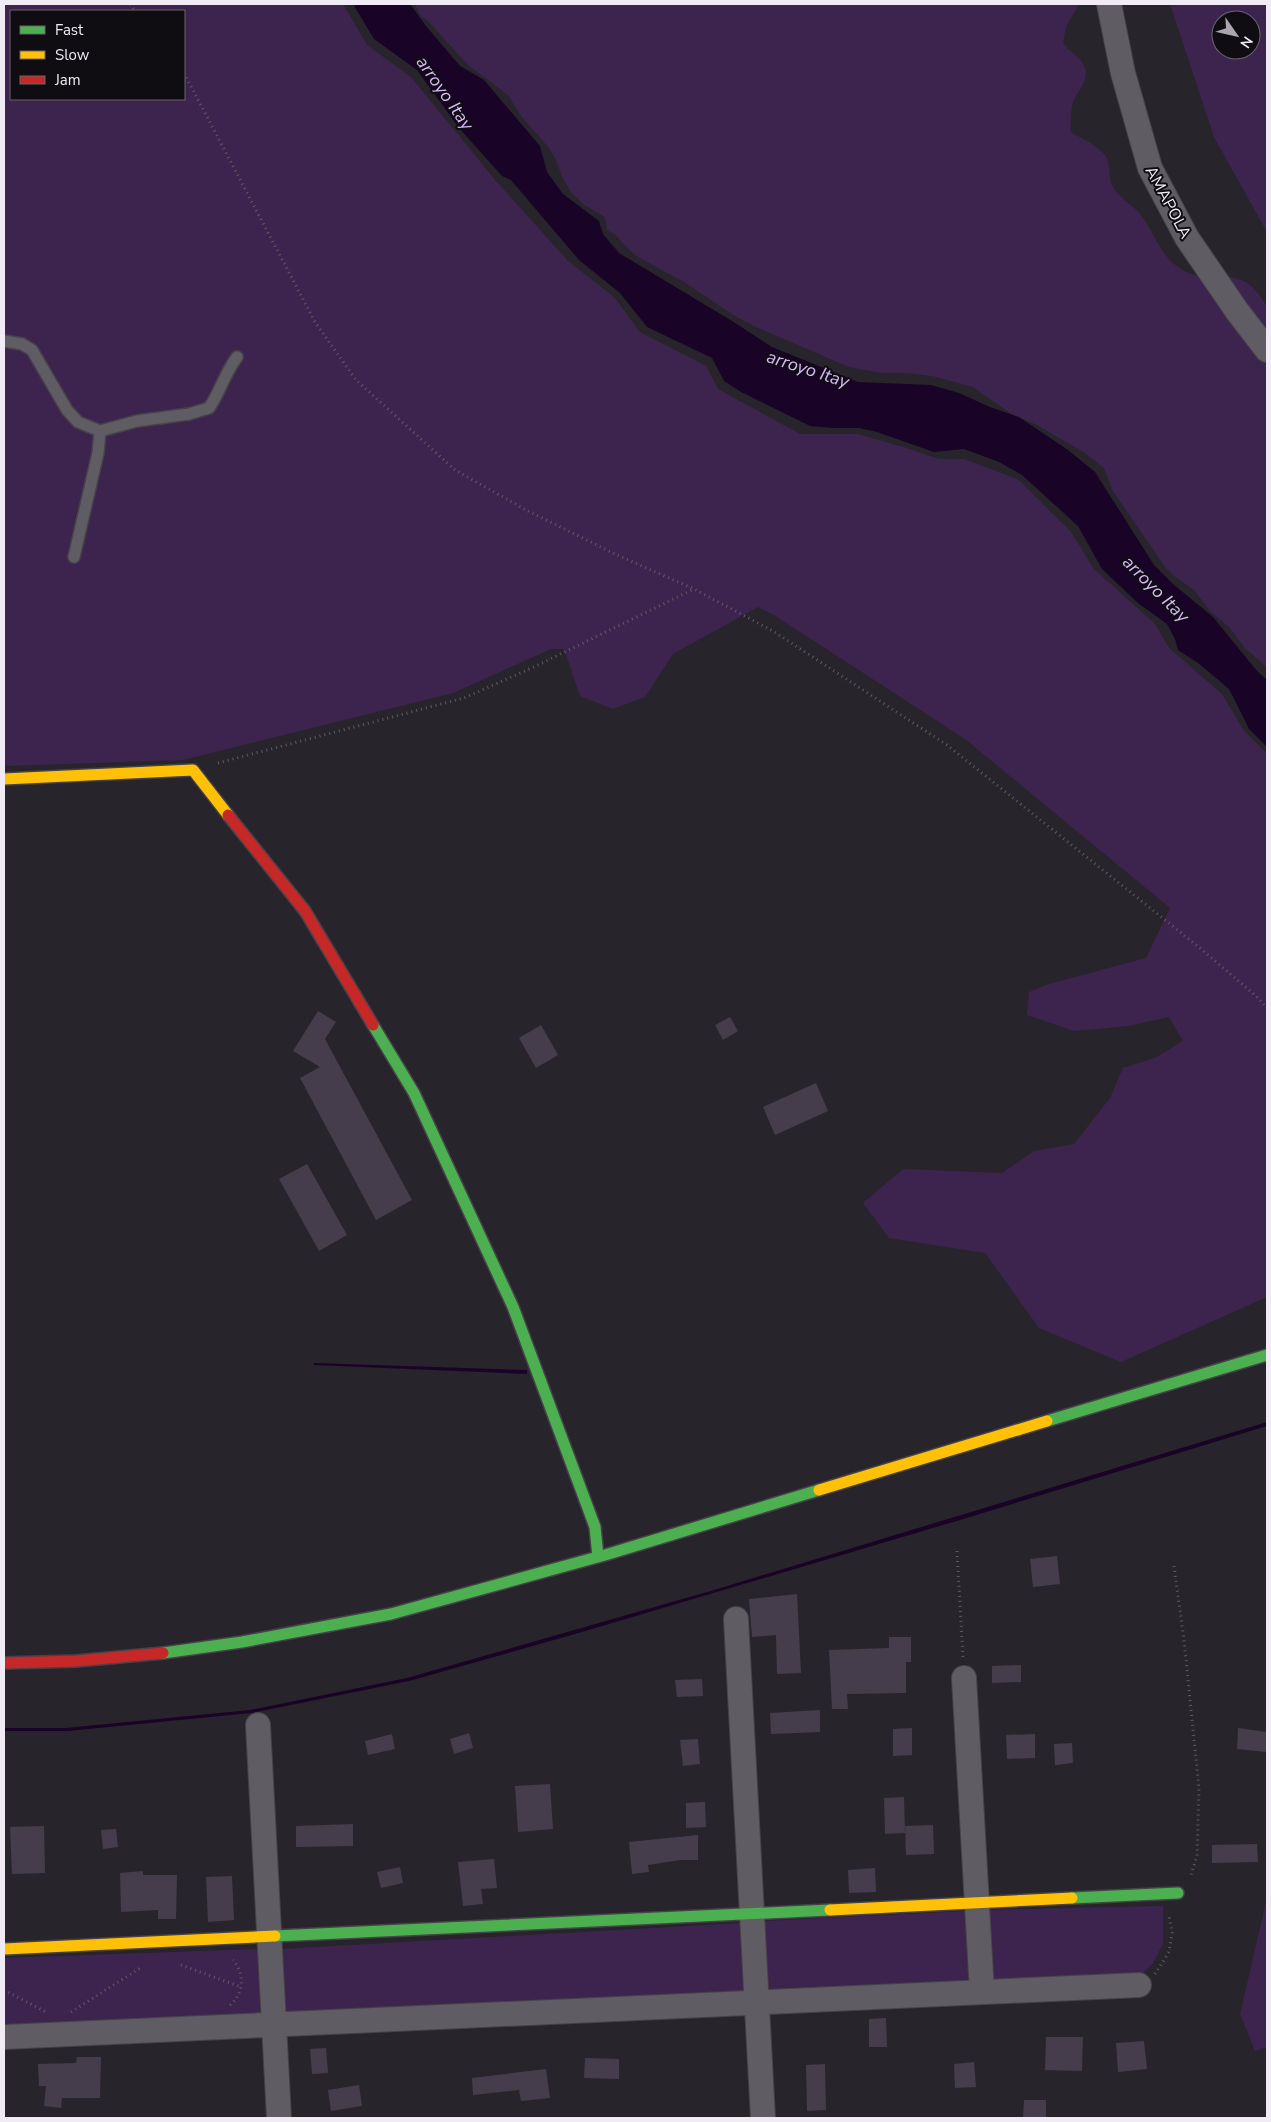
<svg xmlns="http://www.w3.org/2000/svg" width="1271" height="2122" viewBox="0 0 1271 2122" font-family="'Nunito Sans',sans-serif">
	<rect width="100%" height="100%" fill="#28242c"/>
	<path fill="#3d244f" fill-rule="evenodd" d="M4,4H343L367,45L411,77L496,181L568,261L614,297L640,332L706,366L718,389L800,434H858L903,447L939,459H964L1019,480L1071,532L1094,569L1155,624L1169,648L1222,694L1244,731L1267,754V1297L1121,1362L1039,1328L985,1253L889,1238L863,1203L903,1169L1002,1173L1034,1151L1074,1144L1110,1098L1123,1068L1155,1058L1183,1041L1169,1017L1128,1026L1074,1031L1027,1015L1029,992L1049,984L1146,958L1170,908L965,739L774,615L758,607L673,654L645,697L613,709L580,696L564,649H551L453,693L182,760L4,766ZM11,11H184V99H11Z
		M414,4H1079L1066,27L1063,43C1069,52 1080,56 1084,66C1091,80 1076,92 1072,105C1071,112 1070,125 1071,132C1083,140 1095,143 1105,155C1112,165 1107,177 1113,187C1119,198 1132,204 1140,214C1153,230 1158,250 1174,264C1210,294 1238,254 1267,307V667L1245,648L1229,627L1210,611L1195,591L1174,576L1165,567L1113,491L1104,468L1085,453L1037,425L1013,415L973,387L932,376L907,373H882L849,367L756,327L735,316L684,282L638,257L626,247L615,234L607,230L605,217L583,204L571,192L562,177L557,162L549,148L521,116L508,95L468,65L428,21L421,16Z
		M1170,4H1267V232L1214,137ZM1221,20H1251V50H1221Z
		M1267,1898V2047L1255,2051L1240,2014Z
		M1163,1906V1943L1153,1963L1142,1974L993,1984L987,1910Z
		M967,1911L973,1982L766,1991L764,1921Z
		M741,1923L745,1993L285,2015L280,1949Z
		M258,1949L262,2010L259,2016L4,2028V1958Z"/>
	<path fill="#190427" d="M353,4H410L426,26L460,66L484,80L540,146L547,172L563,194L599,221L603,234L619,253L732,321L772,347L858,382L931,385L959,393L990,407L1019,417L1068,450L1095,472L1154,565L1173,584L1213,617L1257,671L1267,680V747L1249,729L1229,689L1198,663L1178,650L1175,639L1167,624L1138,603L1102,569L1078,526L1022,475L999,462L964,449L934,452L877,432L859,428H833L810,426L741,392L724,381L712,358L647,327L620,293L579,260L511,180L502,176L459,128L417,70L374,39Z
		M314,1363L527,1370V1374L314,1365Z
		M1267,1422V1426L960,1520L582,1632L409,1681L251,1713L68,1731H4V1728H66L250,1710L407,1678L714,1590Z"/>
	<path fill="#453d4b" d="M318,1011L336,1022L325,1039L412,1200L376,1220L300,1078L320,1067L293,1051Z
		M730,1017L738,1031L723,1040L715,1025Z
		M541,1025L558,1055L536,1068L519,1038Z
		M816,1083L828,1111L775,1135L763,1107Z
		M307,1164L347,1235L319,1251L279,1179Z
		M1057,1556L1060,1584L1033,1587L1030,1559Z
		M797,1594L801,1673L777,1674L776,1635L752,1637L749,1599Z
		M889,1637H911V1662H906V1693L847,1694L848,1709H832L829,1650L889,1648Z
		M1021,1665V1682L992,1683V1666Z
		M702,1679L703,1696L677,1697L675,1680Z
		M820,1710V1732L771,1734L770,1713Z
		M912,1728V1755L893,1756V1729Z
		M1238,1728L1267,1732V1752L1237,1749Z
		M469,1733L473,1748L454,1754L450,1739Z
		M392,1734L395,1749L368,1755L365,1741Z
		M1035,1734V1758L1007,1759L1006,1735Z
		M698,1739L700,1764L683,1766L680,1740Z
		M1072,1743L1073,1763L1055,1765L1054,1744Z
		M550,1784L553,1829L518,1832L515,1786Z
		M904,1797L905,1833L885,1834L884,1798Z
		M705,1802L706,1827L686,1828V1803Z
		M353,1824V1846L296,1847V1826Z
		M933,1825L934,1854L906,1855L905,1826Z
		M44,1826L45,1873L12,1874L10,1827Z
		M116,1829L118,1847L103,1849L101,1830Z
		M698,1835V1860H680L648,1865L649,1872L632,1874L629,1842Z
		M1257,1844L1258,1862L1212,1863V1845Z
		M494,1859L497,1888L481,1889L483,1904L463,1906L458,1862Z
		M400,1867L403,1883L381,1888L377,1872Z
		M875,1868L876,1892L849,1893L848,1870Z
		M143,1871V1875H177L176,1919H158V1910L121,1912L120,1873Z
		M232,1876L234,1920L208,1922L206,1877Z
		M886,2018L887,2047H869V2019Z
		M1046,2037H1083L1082,2071L1045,2070Z
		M1144,2041L1147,2069L1118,2072L1116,2043Z
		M326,2048L328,2073L312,2074L310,2049Z
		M77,2057H101L100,2098H62L61,2108L44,2106L46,2086H39L38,2064L76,2063Z
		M585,2058L619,2059V2079L584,2078Z
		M974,2062L976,2087L955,2088L954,2064Z
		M825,2064L826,2110L807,2111L806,2065Z
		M546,2069L550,2098L521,2101L519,2090L473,2095L472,2078Z
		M359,2085L362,2106L331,2111L328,2090Z
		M1024,2100H1046V2118H1023Z"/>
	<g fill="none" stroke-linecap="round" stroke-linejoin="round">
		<g stroke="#464249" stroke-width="14">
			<path id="lane" d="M4,341L22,344L32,350L67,410L78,422L100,431L137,421L189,414L209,408C220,392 225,373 237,357
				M74,557L98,453L100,431"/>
		</g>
		<g stroke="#464249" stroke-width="26">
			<path id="street" d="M1109,4L1123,73L1150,168L1187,238L1237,311L1267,350
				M736,1619L763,2118
				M964,1678L982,1992
				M258,1725L279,2118
				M4,2037L1139,1985"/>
		</g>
		<g stroke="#464249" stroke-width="14">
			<path id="fast" d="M373,1025L414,1093L513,1307L595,1527L598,1557
				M1047,1421L1267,1355
				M163,1653L242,1642L391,1614L605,1555L819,1490
				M1072,1898L1178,1893
				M275,1936L830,1910"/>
		</g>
		<g stroke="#464249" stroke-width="14">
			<path id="slow" d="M4,779L193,770L228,815
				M819,1490L1047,1421
				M830,1910L1072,1898
				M4,1949L275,1936"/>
		</g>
		<g stroke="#464249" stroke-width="14">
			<path id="jam" d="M228,815L305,911L373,1025
				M4,1663L76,1661L163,1653"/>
		</g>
		<path stroke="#5e5b62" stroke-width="3" stroke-dasharray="1 4" stroke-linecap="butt" d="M130,4L135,11
			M184,73L315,322L356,380L455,470L526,510L615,554L694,589L773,631L947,745L1200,948L1257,997L1267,1008
			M218,763L464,698L536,666L694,589
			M957,1551L963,1657
			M1174,1566L1184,1640L1199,1789L1197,1856L1191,1875
			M181,1965L241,1987
			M1155,1974L1169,1952L1172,1933L1169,1915
			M4,1990L46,2012
			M230,2005C244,1994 245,1973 233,1960
			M71,2012L142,1967"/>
		<use href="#lane" stroke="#5f5d63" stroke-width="11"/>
		<use href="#street" stroke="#5f5d63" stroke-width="24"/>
		<use href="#fast" stroke="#4caf50" stroke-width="11"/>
		<use href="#slow" stroke="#ffc107" stroke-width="11"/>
		<use href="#jam" stroke="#c62828" stroke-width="11"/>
	</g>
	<g text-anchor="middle" stroke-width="4" stroke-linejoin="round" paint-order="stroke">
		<g font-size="16" fill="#f0ebf5" stroke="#0f0c12">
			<text transform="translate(1169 202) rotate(62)" y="6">AMAPOLA</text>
		</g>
		<g font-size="18" font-style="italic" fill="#dab6fc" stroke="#0f0c12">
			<text transform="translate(445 93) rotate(55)" y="6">arroyo Itay</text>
			<text transform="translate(808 369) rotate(18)" y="6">arroyo Itay</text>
			<text transform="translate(1156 589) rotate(45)" y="6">arroyo Itay</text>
		</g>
	</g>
	<rect width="1271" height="2122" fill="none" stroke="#f0ebf5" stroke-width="10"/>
	<rect x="10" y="10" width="175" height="90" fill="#0f0c12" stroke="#69656d"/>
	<rect x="20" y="26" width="25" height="8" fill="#4caf50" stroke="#69656d"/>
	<text x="55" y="35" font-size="15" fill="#f0ebf5">Fast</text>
	<rect x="20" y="51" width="25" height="8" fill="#ffc107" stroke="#69656d"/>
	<text x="55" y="60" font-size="15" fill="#f0ebf5">Slow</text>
	<rect x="20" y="76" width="25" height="8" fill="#c62828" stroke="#69656d"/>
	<text x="55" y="85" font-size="15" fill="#f0ebf5">Jam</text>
	<g transform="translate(1236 35) rotate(124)"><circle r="24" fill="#0f0c12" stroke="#69656d"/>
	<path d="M0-4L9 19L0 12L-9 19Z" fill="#aaa5af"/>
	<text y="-8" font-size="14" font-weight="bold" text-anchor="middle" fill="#f0ebf5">N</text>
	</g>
</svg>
